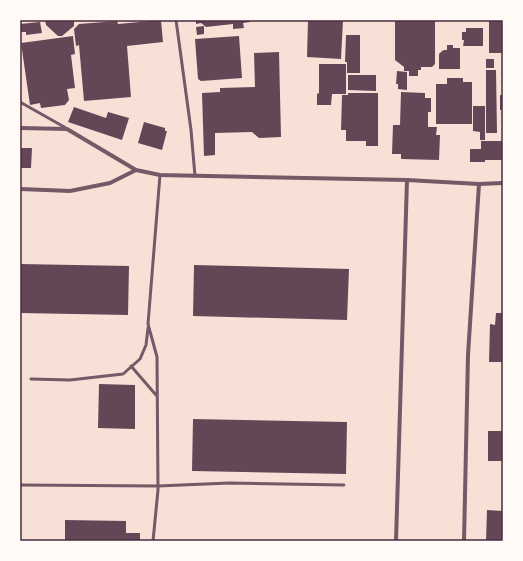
<svg xmlns="http://www.w3.org/2000/svg" width="523" height="561" viewBox="0 0 523 561" font-family="Ubuntu,sans-serif">
	<rect width="100%" height="100%" fill="#f7e1d7"/>
	<path fill="#644757" d="M45,20H74V26L62,36H58L46,25Z
		M161,20L163,42L127,46L131,97L84,101L79,45L76,46L74,29L79,24L117,21L118,24Z
		M196,20H250V22L243,23L244,28L233,29V24L206,27L201,23L196,24Z
		M308,20H343L341,59L307,57Z
		M395,20H435V64L432,67H421V70H418V76H409V71H404V67L395,60Z
		M489,20H503V53H489Z
		M40,22L42,33L26,35V32H20V24Z
		M204,26V34L197,35L196,27Z
		M466,28H483V46H463L464,40H462V32H466Z
		M346,35H360V73H347V62H345Z
		M73,36L75,54L71,55L75,88L67,89L69,100L65,105L41,108L40,103L30,105L21,43Z
		M239,36L242,78L201,81L198,79L195,39Z
		M447,45H453V48H460V69H439V54L442,51L444,50H447Z
		M279,52L281,137L259,138L252,132L215,133V155L204,156L202,93L220,92V88L255,87L254,53Z
		M486,59H494V68H486Z
		M319,64H346V94H332L331,105H317V94L319,93Z
		M486,70H496L497,133H486Z
		M397,71L407,72V90L398,89V84H396Z
		M348,75H376V91L348,90Z
		M447,78H463V82H472V124H436V84H447Z
		M401,92L425,93V98H431V112H428V127H437L436,135H440L439,160L401,159V154H392L393,125H400Z
		M348,93H378V146H366V141H346V130H341L342,95H348Z
		M500,95H503V110H500Z
		M473,106H485V140H480V132L473,131Z
		M74,107L106,118L108,112L129,118L122,140L68,122Z
		M144,122L165,128V131H167L162,150L138,143Z
		M481,141H503V160H485V162H470V149H481Z
		M20,148H32L31,168H20Z
		M20,264L129,266L128,315L20,313Z
		M194,265L349,269L347,320L193,316Z
		M496,313H503V362H489L490,324L495,325Z
		M99,384L135,385V429L98,428Z
		M193,419L347,422L346,474L192,471Z
		M488,431H503V461H488Z
		M487,510L503,511V541H486Z
		M65,520L126,521V533H140V541H65Z"/>
	<g fill="none" stroke-linecap="round" stroke-linejoin="round">
		<path stroke="#755966" stroke-width="3" d="M176,20L191,130L195,176
			M20,102L66,128
			M131,366L156,395
			M31,379L70,380L123,374L140,359L146,345L148,328
			M20,485L158,486L229,483L344,485
			M153,541L158,490L157,357L148,324L160,175"/>
		<path stroke="#755966" stroke-width="4" d="M20,128L67,129L136,170
			M20,189L70,191L110,183L136,170L160,175L407,180L479,184L503,183
			M396,541L407,180
			M464,541L468,355L479,184"/>
	</g>
	<rect width="523" height="561" fill="none" stroke="#fffaf5" stroke-width="42"/>
	<rect x="21" y="21" width="481" height="519" fill="none" stroke="#4a2c40" stroke-width="1.5"/>
</svg>
